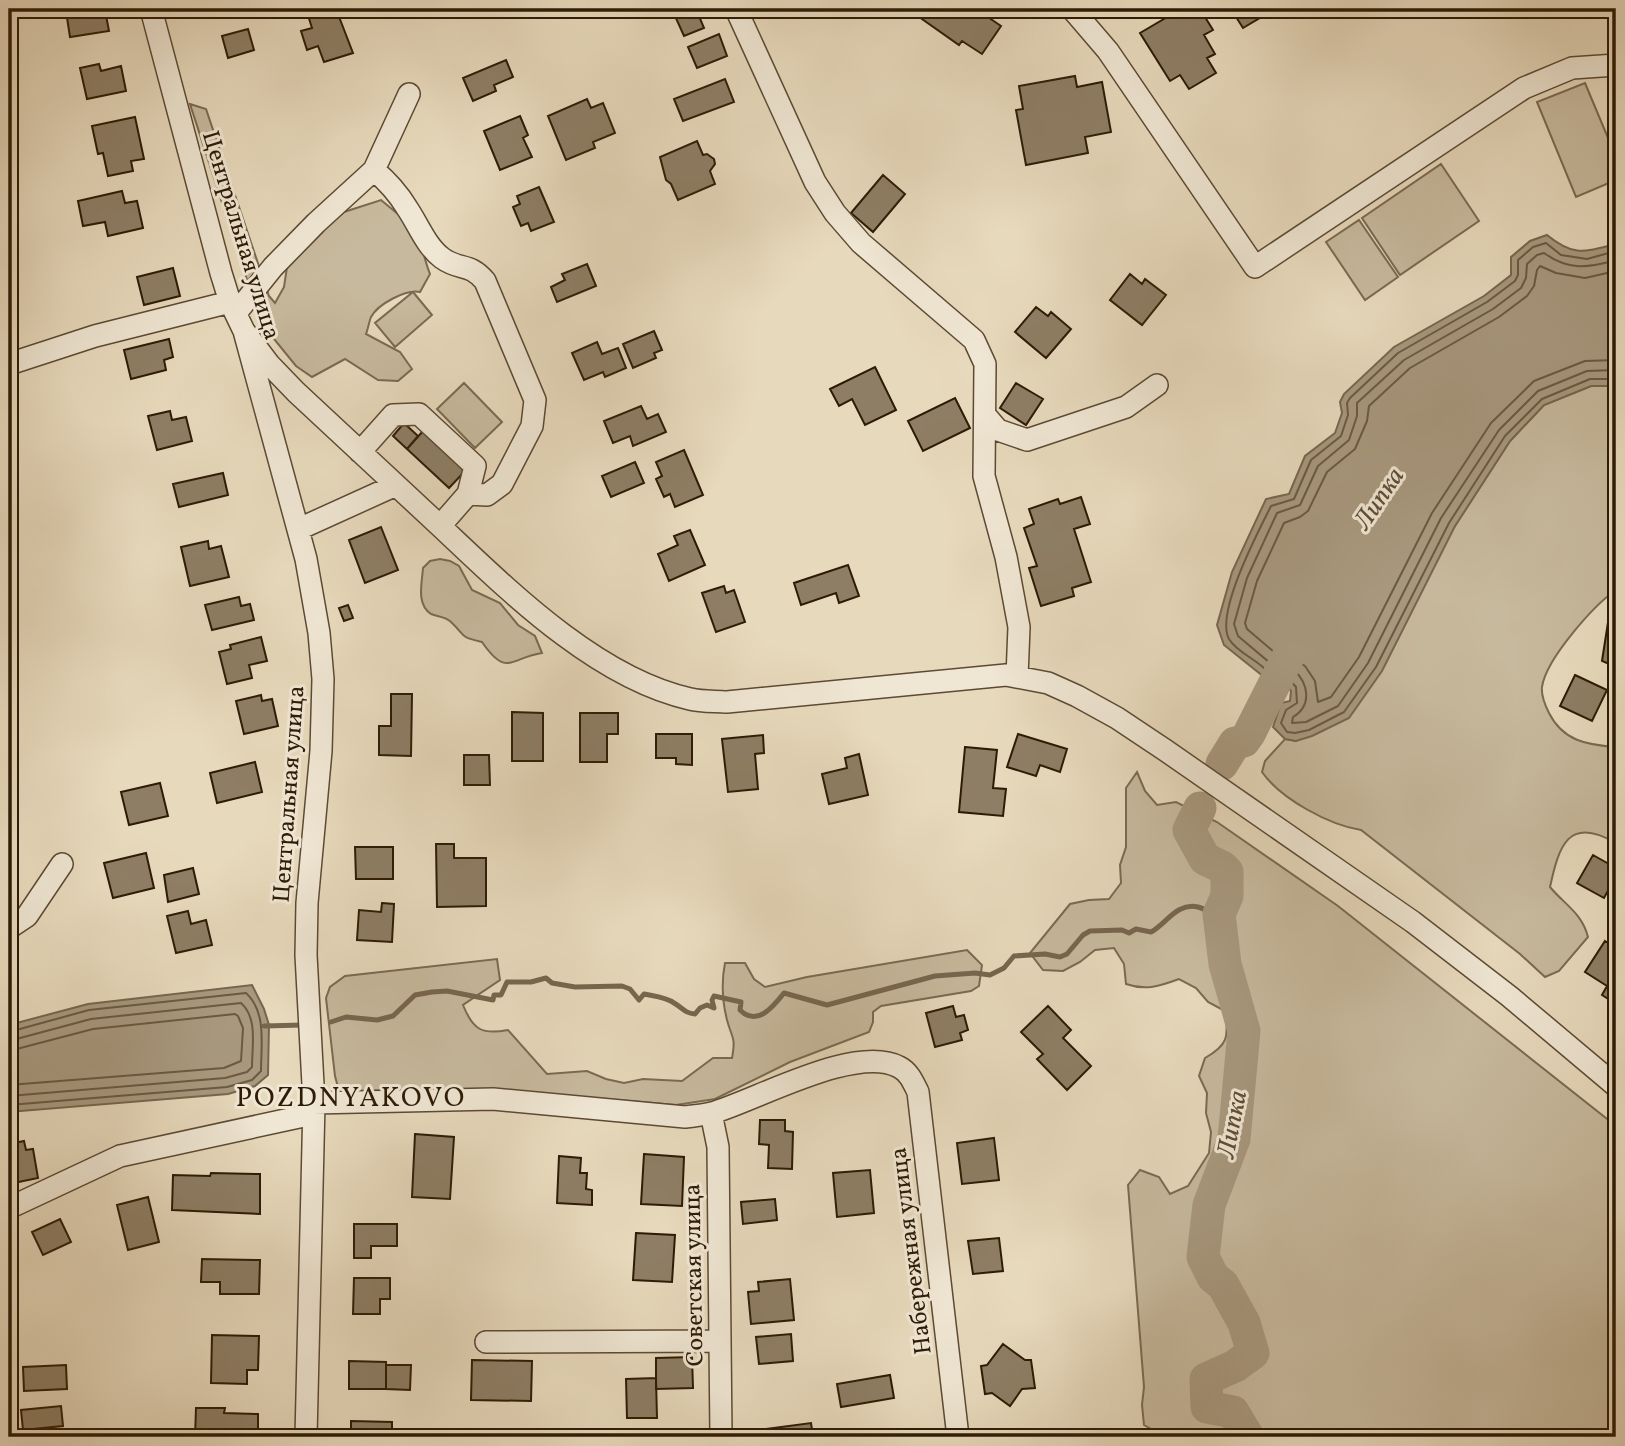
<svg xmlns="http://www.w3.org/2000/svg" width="1625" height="1446" viewBox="0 0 1625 1446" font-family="Vollkorn,serif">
	<rect width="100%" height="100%" fill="#e7d9bc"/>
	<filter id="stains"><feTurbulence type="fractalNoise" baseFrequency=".00286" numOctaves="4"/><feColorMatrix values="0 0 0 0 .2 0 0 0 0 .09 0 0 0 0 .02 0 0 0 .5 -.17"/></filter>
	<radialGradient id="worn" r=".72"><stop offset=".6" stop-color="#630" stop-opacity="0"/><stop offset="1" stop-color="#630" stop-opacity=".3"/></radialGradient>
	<path fill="#c7b99d" stroke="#7a6a52" stroke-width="2" d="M1585,83L1616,157V180L1576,197L1537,102Z
		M190,104L206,109L269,296L275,303L284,287L287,267L311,236L344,212L381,200C394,211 409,221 417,236C423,248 425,262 430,274L420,292C406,289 378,304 371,317C369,322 368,329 366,334L400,352L412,369L398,381L378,380L345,359L312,377L296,366L261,323Z
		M1441,164L1479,221L1400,275L1362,218Z
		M1359,220L1398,277L1365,300L1326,242Z
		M413,292L432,315L395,347L375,323Z
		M464,383L502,422L475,448L437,409Z
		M1591,386H1616V590C1594,605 1546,659 1542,687C1541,696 1545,705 1549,713C1563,741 1587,745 1616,747V843C1568,815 1559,846 1550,887C1565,905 1582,913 1588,937L1559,971L1545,977L1520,954L1361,830C1329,825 1281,799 1262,772L1265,761L1285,739L1296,741L1455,526L1510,441L1544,405Z
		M440,559L450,561L459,566L472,590L500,603L518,625L535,636L542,653C510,658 507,678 482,642C458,636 467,637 451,622C445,616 438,617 431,614C416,604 422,583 423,568L430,561Z
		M1137,772L1145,791L1157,805L1176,802L1217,822L1338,906L1616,1126V1437H1202L1160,1434L1144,1425L1142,1405L1144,1387L1128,1185L1140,1170L1159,1177L1170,1194L1188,1186L1209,1153L1211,1132L1206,1113L1207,1093L1199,1076L1205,1058C1228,1045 1229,1037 1225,1011L1208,1002L1196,988L1179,979C1160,986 1146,991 1126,984L1124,964L1114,948L1095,950L1080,962L1063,971L1043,970L1030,953L1070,904L1089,900L1109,899L1121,883L1120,865L1126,847V788Z
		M967,950L982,965L979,986L971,991L881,1006L873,1012V1022L869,1032L790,1062L715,1099L676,1105L490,1089L339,1091L335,1076L326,998L330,987L345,976L497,959L500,980L463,1005C473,1030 482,1035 508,1030L547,1074L587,1071L606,1079L624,1083L643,1079L682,1081L713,1058H732C736,1036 732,1039 727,1020C722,1000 721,983 725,963H745L754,979L765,987L807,977Z"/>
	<path fill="#a8987e" stroke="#77664e" stroke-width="2" d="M1547,235C1574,257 1584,252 1616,244V386H1591L1544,405L1510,441L1455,526L1382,671L1349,718L1312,736L1296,741L1285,739L1273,727L1281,703L1290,701L1291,691L1285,683L1275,693L1269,692L1264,685V677L1224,645L1217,625L1232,572L1266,499L1289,494L1305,456L1335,433L1342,413L1340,402L1344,394L1394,347L1484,296L1511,275V257L1530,241Z
		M252,985L264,1009L269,1025L268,1075L255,1086L228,1094L9,1112V1025L88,1004Z"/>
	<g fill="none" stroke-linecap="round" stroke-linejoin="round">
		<path stroke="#6a5a42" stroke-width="2" d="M1616,251L1587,259L1561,255L1546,243L1533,247L1518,260V275L1515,281L1487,302L1398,353L1350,398L1347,403L1348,415L1341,436L1311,460L1294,499L1271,506C1258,532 1215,613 1229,639C1239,656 1266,661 1272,681L1287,677L1296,687L1297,703L1286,710L1281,723L1287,732L1295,733L1309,730L1344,712L1376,667L1449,523L1505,436L1542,399L1590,379H1616
			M1616,260C1588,268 1569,271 1544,253L1537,255L1527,264L1526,278L1521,288L1493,309L1404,360L1357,403V416L1349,440L1318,466L1300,505L1277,513L1247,578L1234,624L1238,636L1276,668L1294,670C1309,684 1312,706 1293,717L1292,723L1306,722L1338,706L1368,663L1441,518L1499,430L1538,391L1587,371L1616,370
			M1616,271L1585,278L1556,273L1540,266L1537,270L1534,286L1527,296L1499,317L1410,368L1369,406L1367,421L1355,449L1327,472L1308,511L1300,517L1284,523L1257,581L1245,623L1247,629L1280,657L1294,659L1305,666L1315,681L1318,702L1331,697L1359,657L1432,513L1491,423L1534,381L1585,361L1616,360
			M9,1032L89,1010L246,993C267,1012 261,1046 261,1071L252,1080L227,1087L9,1105
			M9,1041L91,1019L241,1003C258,1018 252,1046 252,1067L247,1072L225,1078L9,1096
			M9,1051L93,1029L235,1014L238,1016L243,1028L241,1061L224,1068L9,1085"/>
		<path stroke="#77664e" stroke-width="5" d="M331,1022L346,1017L377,1020L393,1016L415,995L432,992L447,991L493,1000L494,995H501L507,982H531L546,978L552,983L575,987L622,986L630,989L639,1000L644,994C653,996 666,997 674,1003C683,1008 684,1013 695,1014L700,1008L707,1005L714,1008L712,1000L714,996L741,1002L740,1010C757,1027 773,1007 784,993L827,1005L935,976L975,973L990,975L1004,968L1014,956L1045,954L1060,957L1067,954L1083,935L1090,931L1122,930L1129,933L1136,929L1151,932C1166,924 1177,902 1198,907C1206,909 1211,914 1219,914
			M264,1026L303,1025"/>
		<path stroke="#a8987e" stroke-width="33" d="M1222,764L1235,743L1244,741L1249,734L1290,653
			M1200,808L1189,830L1205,859L1222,867L1227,872V896L1219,914L1225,964L1244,1031L1234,1139L1209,1205L1203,1257L1213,1277L1223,1285L1244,1323L1253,1353L1235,1366L1206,1379L1207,1407L1233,1412L1248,1437"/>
	</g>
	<path fill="#8e7e65" stroke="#2d1b06" stroke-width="2" d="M82,9L83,14L105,10L109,31L70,37L66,11Z
		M306,9H336L353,53L324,62L318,46L307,50L301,31L312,28Z
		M693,9H696L704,28L684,36L675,16Z
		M929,9H976L1001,26L982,54L962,41L959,45L922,19Z
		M1181,9H1188L1189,11L1200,9L1213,30L1204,35L1215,54L1207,58L1216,73L1189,89L1180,75L1170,81L1140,33Z
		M1231,9H1275L1243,28Z
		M248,29L254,50L228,58L222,36Z
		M719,34L727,56L697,68L688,47Z
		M506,60L513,77L494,85L496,91L473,101L463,78Z
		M99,64L101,71L121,66L126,91L87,99L80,68Z
		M1075,76L1077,87L1102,82L1111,132L1085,137L1088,153L1026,165L1016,110L1023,109L1019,86Z
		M725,79L734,102L683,121L674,99Z
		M587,99L591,108L603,103L615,133L593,142L595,148L566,160L548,116Z
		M520,116L528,135L523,138L532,157L500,170L484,131Z
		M135,117L144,159L131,161L133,171L108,176L103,153L98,154L92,126Z
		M697,141L703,155L707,154L714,159L715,164L710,171L715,184L678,200L671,184L666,180L660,157Z
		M883,175L905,194L873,232L851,213Z
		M539,187L554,222L531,231L528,223L521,226L513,207L520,204L517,196Z
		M122,191L125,203L137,201L143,228L108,236L105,222L83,226L78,201Z
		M587,264L596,286L557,302L551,287L565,280L562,274Z
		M173,268L180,296L144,305L137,277Z
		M1130,274L1142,284L1145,279L1166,295L1142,325L1110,300Z
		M1036,307L1048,316L1051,312L1071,329L1046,358L1015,332Z
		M654,331L662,350L654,353L656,358L633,368L623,344Z
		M169,339L173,357L164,360L166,370L131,379L124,350Z
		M597,342L602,354L618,348L626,368L605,377L603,372L584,380L572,353Z
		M875,367L896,410L865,425L852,399L839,406L830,389Z
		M1016,383L1043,399L1026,425L1000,408Z
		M955,398L970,428L923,451L908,421Z
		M641,406L647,419L658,414L666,432L633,446L630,436L613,443L604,421Z
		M170,411L172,420L186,417L192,441L157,450L148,416Z
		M404,423L418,436L407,449L393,436Z
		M423,431L466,470L449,488L407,449Z
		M684,450L703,495L675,507L670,494L664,497L656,479L662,476L656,462Z
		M635,462L644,483L611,497L602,476Z
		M223,473L228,495L179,507L173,484Z
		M1081,497L1090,524L1074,529L1091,582L1072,588L1074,596L1041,606L1029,568L1037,566L1024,528L1034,524L1029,509L1058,499L1060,504Z
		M381,527L398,570L365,583L349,540Z
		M690,530L705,565L669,581L658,554L678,545L674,536Z
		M208,541L209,549L221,546L229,577L190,586L181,547Z
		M848,565L859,596L839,603L836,593L801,605L794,583Z
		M724,586L726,593L734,590L745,622L716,632L702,593Z
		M239,597L241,606L250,604L254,620L212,630L205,605Z
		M348,605L353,618L344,621L339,608Z
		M1609,616L1616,617V667L1602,661Z
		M261,637L267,661L249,665L252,678L227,684L219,652L231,649L230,645Z
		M1575,675L1607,690L1592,721L1560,706Z
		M391,694H412L411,756L379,755V726H391Z
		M261,695L262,701L272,699L278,726L244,734L236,701Z
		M512,712L543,713V761H512Z
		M580,713H618V734H607V762H580Z
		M656,734H692V765L676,764V758H656Z
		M1018,734L1067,749L1060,772L1040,765L1036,776L1007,767Z
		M763,735L764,753L755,754L758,789L728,792L722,739Z
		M965,747L997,750L993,788L1006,789L1003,816L959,812Z
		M859,754L868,795L829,804L822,774L847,768L845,758Z
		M464,755H489L490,785H464Z
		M255,762L262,792L217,803L210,773Z
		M160,783L168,816L129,825L121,792Z
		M436,844H454V858H486V906L437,907Z
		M355,847H393V879H356Z
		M146,853L154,888L113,898L104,863Z
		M1593,855L1616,868V876L1604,898L1577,883Z
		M193,868L199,894L168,902L164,875Z
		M382,903L394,904L392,942L357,940L359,910L381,912Z
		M188,911L191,924L206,920L212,945L176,953L167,916Z
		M1605,941L1616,948V1004L1602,995L1607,986L1585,972Z
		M953,1006L956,1017L964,1015L968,1030L960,1033L962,1040L935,1047L926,1013Z
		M1048,1006L1071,1030L1063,1038L1091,1066L1067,1090L1037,1059L1043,1054L1021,1032Z
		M760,1120H785V1131L793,1132L792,1169L768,1168L769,1145L759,1144Z
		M415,1134L454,1137L450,1199L412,1197Z
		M994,1138L999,1180L962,1184L957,1143Z
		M24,1141L26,1150L33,1149L38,1178L9,1184V1144Z
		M644,1154L684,1157L682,1206L641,1204Z
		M559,1156L581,1158L580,1173H587L586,1189L592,1190V1205L557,1203Z
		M870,1170L874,1213L837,1217L833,1173Z
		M211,1173L260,1174V1214L172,1210L173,1175L210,1176Z
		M148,1197L159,1242L128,1250L117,1205Z
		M775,1199L777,1220L743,1224L741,1202Z
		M60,1219L71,1242L43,1255L32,1232Z
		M354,1224H397V1246H371V1258H354Z
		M636,1233L675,1235L672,1282L633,1280Z
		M999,1238L1003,1271L973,1274L968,1241Z
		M202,1259L260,1260L259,1294H220V1282H201Z
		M354,1278H390V1299H380V1314H353Z
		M790,1279L794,1320L751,1324L748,1292L759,1291L758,1282Z
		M791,1334L793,1361L759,1364L756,1337Z
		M212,1335L259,1336L258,1370H247V1384L211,1383Z
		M1003,1344L1025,1360H1031L1035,1388L1022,1389L1010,1406L992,1393L985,1394L981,1366L987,1365Z
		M692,1357L693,1388L656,1389V1358Z
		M472,1360L532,1361L531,1401L471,1400Z
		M349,1361L386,1362V1389H349Z
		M66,1365L67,1389L24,1391L23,1367Z
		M386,1365H411L410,1390L386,1389Z
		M890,1375L894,1398L841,1407L837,1384Z
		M656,1378L657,1418H627L626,1379Z
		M61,1406L63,1426L23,1430L21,1410Z
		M196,1408H225L224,1413L258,1414V1434H248V1437H195Z
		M351,1421L392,1422V1437H351Z
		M811,1423L813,1437H760L759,1430Z"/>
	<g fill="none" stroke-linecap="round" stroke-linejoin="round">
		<g stroke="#5c4a34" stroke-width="24">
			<path id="minor" d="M151,9L221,273L230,302L244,331L306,559L319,633L323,679L321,751L307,903L306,955L314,1103L306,1437
				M736,9L815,182L835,213L861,243L974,340L985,364L984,476L1006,557L1019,627L1017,677
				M1072,9L1108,51L1255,267L1524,88L1572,68L1616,65
				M374,170C387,181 398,193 407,208C418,224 426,246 442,258C460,271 469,262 485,281L535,400L532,426L502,484L487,495L468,494
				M236,313L273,267L316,223L374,170L409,94
				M244,331L269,364L296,392C344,437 392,481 440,526C508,590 596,678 690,699C702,702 715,701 727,702L1006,675L1048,683L1077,696L1117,718L1165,750L1413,922L1509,996L1616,1086
				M9,364L95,336L230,302
				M986,416L998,430L1027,440L1126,407L1157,385
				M360,452L393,415L419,414L475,466L468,494L440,526
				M299,529L396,485
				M9,928L27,916L62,864
				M314,1103L493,1099L685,1117C694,1116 703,1115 712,1113C757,1100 855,1044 899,1067C909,1072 913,1082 918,1092L958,1437
				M711,1113L718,1147L721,1437
				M9,1208L120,1156L313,1114
				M486,1342L720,1341"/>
		</g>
		<use href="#minor" stroke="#efe6d3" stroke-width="21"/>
	</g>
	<g text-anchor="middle" stroke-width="6" stroke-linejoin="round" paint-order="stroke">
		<g font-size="24" fill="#2d1b06" stroke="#efe6d3">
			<text transform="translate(242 235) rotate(73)" y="8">Центральная улица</text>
			<text transform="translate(288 794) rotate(-86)" y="8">Центральная улица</text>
			<text transform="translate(910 1251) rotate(-97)" y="8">Набережная улица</text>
			<text transform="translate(693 1275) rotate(-91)" y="8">Советская улица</text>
		</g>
		<g font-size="26" font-style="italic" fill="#5e4d36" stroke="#efe6d3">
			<text transform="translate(1378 498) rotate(-56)" y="9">Липка</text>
			<text transform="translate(1231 1124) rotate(-79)" y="9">Липка</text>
		</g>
		<g font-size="28" letter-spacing="2" fill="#2d1b06" stroke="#efe6d3">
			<text x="351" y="1106">POZDNYAKOVO</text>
		</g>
	</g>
	<rect width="1625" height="1446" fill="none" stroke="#e7d9bc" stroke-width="35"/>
	<rect x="10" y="10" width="1604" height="1425" fill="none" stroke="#2d1b06" stroke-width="3.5"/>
	<rect x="18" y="18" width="1590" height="1411" fill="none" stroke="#2d1b06" stroke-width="2"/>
	<rect width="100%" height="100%" filter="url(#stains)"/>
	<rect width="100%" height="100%" fill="url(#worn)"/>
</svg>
